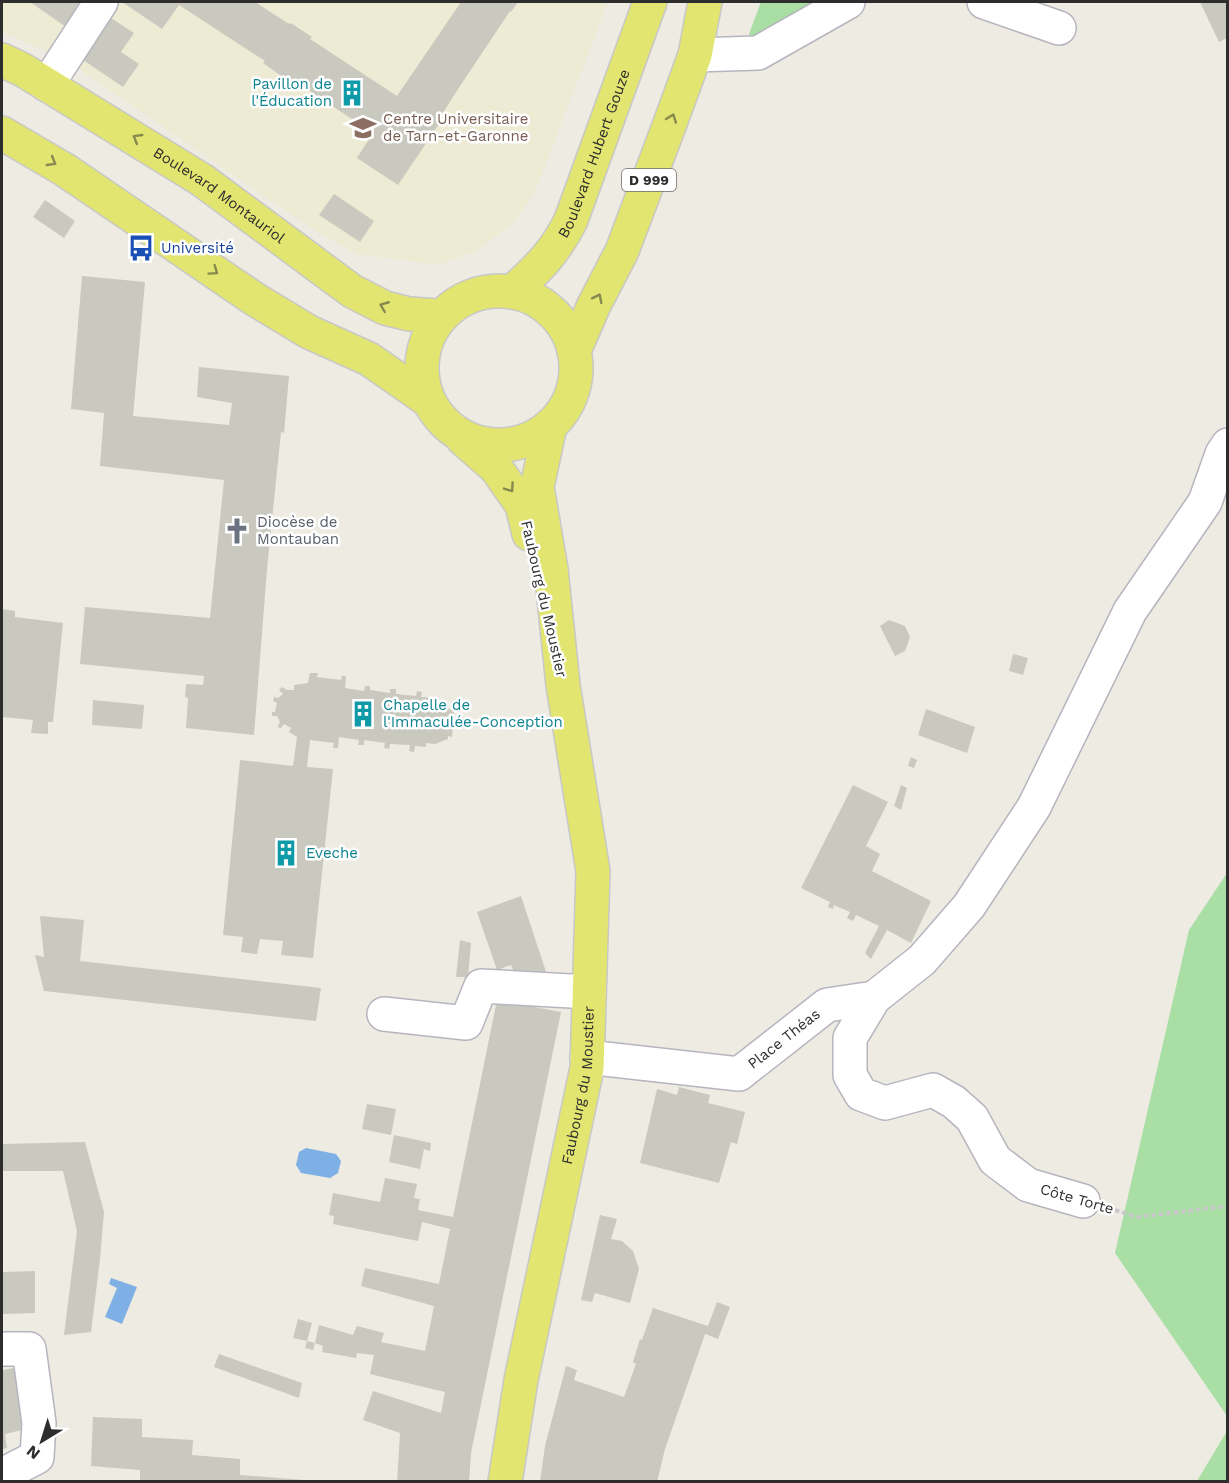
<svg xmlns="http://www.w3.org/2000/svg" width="1229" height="1483" viewBox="0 0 1229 1483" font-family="'Work Sans',sans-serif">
	<rect width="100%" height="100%" fill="#edebe2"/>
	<path fill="#edebd3" d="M2,2H608L534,194L511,225L478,250L439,265L357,254L314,230L64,59L2,32Z"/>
	<path fill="#a9dea4" d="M761,2H848L758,53L749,34Z
		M1227,873V1416L1115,1253L1189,930Z
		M1227,1431V1481H1197Z"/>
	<path fill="#7fb0e5" d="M306,1148L336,1154L341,1161L338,1173L330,1178L301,1173L296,1165L299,1152Z
		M111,1278L137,1287L122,1324L105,1317L117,1288L109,1284Z"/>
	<path fill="#c9c9c0" d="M30,2H89L69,29Z
		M122,2H255L289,24L291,23L312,37L310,39L397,96L461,2H518L511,12L510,11L458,89L437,122L439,124L398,185L357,158L373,133L287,76L284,78L263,63L265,61L179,5L162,29Z
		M1200,2H1227V38L1219,42Z
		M111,18L134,33L121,52L139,64L123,87L83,60Z
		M334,194L374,221L360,242L319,215Z
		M45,200L75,221L64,238L33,217Z
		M82,276L145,282L133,416L229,425L232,403L197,397L199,367L289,376L284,433L281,432L267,569L254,735L186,728L188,698L185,697L186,684L203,685L204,676L80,664L85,607L210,618L224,480L100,466L104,413L71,409Z
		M2,609L15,611V617L63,623L53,722H48V734L31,733L33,720L2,717Z
		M889,620L905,626L910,637L905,651L895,656L880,626Z
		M1013,654L1028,658L1023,675L1009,671Z
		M310,673H318L317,677L341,680L342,676H346L345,688L364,691L365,686H370V690L390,693V689H396V694L416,696L417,691L422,692L421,697L433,698L432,702H439L454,712L452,737L448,736V739L435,744L426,743V747L415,746L414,752L409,751L410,745L390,744L389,749L384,748L385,743L364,740V745H358L359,740L339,737L338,748H333L334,743L310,740L307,767L333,769L313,958L281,955L283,941L260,939L257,954L241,952L243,937L223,935L240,760L293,766L297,737L289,732L291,728L284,724L280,729L278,726L280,722L277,716H272V712H275L277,703L273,701L274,697L278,698L283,694L279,690L282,687L287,690H294V685L308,683Z
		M93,700L144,705L142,729L92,725Z
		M926,709L975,727L967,753L918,735Z
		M911,757L917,760L914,768L908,766Z
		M853,785L888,802L866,846L880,854L872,871L931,901L911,943L887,930L871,959L865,953L879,926L856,915L853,921L847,918L850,912L834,905L833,909L828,907L830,902L801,888Z
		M901,785L907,788L901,810L894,806Z
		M521,896L547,975L516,977L511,965L497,970L477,912Z
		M40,916L84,920L80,961L321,988L316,1021L44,991L35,955L44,957Z
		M460,940L471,943L468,977H456Z
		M497,1000L561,1012L471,1453L469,1482H397L400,1433L363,1420L373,1391L441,1413L445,1392L370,1374L374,1355L357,1353L356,1358L322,1352L323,1346L315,1343L319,1325L353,1335L357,1326L384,1333L381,1342L425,1351L434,1306L361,1286L365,1268L439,1284L450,1229L422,1222L418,1241L333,1224L334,1216L329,1215L333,1193L380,1202L385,1178L417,1184L414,1198L420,1199L418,1210L453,1217Z
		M679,1087L710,1095L708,1103L745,1112L737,1144L731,1142L719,1183L640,1163L657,1089L677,1095Z
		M367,1104L396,1109L391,1135L362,1129Z
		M394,1135L431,1143L430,1151L424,1149L420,1169L389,1162Z
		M85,1142L104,1212L100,1259L91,1332L64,1335L77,1231L63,1171H2V1144Z
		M600,1215L617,1219L611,1239L622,1241L633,1251L639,1269L630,1303L595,1293L592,1302L581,1300Z
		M35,1271V1313L2,1314V1272Z
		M717,1302L730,1307L718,1339L705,1334L665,1449L657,1482H540L545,1446L566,1366L577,1370L574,1380L624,1397L636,1364L633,1362L640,1339L642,1340L653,1308L708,1326Z
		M298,1319L312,1323L307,1341L293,1338Z
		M307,1341L315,1343L313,1350L305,1348Z
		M219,1354L302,1383L299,1398L214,1367Z
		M14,1368L26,1429L5,1434L7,1448L2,1449V1370Z
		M93,1417L142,1419V1437L193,1440L192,1455L240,1459V1475L304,1480V1482H140V1470L91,1466Z"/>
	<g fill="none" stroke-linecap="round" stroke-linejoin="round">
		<g stroke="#b6b5bf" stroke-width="36">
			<g id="minor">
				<path d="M984,2L1059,28"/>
				<path d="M695,55L758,53L848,2"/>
				<path d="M47,85L101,2"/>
				<path d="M384,1014L466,1023L481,986L589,992"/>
				<path id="s1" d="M587,1057L739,1074L827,1005L874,998"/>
				<path d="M1083,1201L1028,1185L995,1160L972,1118L954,1102L933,1090L885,1103L861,1094L850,1075V1038L874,998L922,960L969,906L1034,807L1130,611L1205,502L1222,454L1228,445"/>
				<path d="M2,1349H29L39,1423L37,1457L2,1475"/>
			</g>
		</g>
		<g stroke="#c8c8c8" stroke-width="36">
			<g id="major">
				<path id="s2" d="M2,60L23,70L202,180L352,291L385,308L409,314L441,316"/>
				<path d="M2,133L65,170L256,300L309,332L369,359L429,401"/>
				<circle cx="499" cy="368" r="77"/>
				<path id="s3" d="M512,292C538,269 556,251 571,220L650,2"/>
				<path d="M574,351L594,305L622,251L672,118L695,55L705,2"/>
				<path d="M463,439L496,468L522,505L529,534"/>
				<path id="s4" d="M505,1482L521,1380L587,1068L593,871L563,685L551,569L537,487L550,426"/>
			</g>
		</g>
		<path stroke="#c8c8c8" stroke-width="4" stroke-dasharray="4.5 3" stroke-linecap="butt" d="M1115,1210L1137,1217L1228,1206"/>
		<use href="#minor" stroke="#fff" stroke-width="33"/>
		<use href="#major" stroke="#e2e56f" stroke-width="33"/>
	</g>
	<defs><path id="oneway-chevron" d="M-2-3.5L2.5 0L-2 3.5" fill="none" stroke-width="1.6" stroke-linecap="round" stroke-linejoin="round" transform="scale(1.5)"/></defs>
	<g stroke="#88894e">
		<use href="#oneway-chevron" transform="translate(672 118) rotate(-70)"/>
		<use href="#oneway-chevron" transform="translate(137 138) rotate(-149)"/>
		<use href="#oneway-chevron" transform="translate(52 162) rotate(30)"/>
		<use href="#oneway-chevron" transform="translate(214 271) rotate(35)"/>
		<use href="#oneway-chevron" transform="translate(598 298) rotate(-63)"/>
		<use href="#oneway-chevron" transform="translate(384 306) rotate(-158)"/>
		<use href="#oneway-chevron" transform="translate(510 488) rotate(55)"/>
	</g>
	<defs>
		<g id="building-bare" transform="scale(2.07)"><path d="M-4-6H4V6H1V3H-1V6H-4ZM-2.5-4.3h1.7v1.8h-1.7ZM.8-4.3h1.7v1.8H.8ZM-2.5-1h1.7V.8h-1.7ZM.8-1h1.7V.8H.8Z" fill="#0f9aa8" stroke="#fff" stroke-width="2.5" paint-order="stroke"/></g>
		<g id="university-bare" transform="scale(2.07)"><path d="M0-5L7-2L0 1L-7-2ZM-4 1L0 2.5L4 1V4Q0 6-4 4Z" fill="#8d6e63" stroke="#fff" stroke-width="2.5" paint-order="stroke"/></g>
		<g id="bus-bare" transform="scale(2.07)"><path d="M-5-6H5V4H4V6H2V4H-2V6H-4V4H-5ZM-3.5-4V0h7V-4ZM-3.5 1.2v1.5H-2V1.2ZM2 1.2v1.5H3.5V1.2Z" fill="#1a4fb4" stroke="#fff" stroke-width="2.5" paint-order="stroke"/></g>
		<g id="church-bare" transform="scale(2.07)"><path d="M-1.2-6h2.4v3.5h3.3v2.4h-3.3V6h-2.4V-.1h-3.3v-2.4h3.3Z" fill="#6b7280" stroke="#fff" stroke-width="2.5" paint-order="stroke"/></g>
	</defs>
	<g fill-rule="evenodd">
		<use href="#building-bare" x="352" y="93"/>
		<use href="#university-bare" x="363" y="128"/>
		<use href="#bus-bare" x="141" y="248"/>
		<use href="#church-bare" x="237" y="531"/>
		<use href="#building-bare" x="363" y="714"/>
		<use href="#building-bare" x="286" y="853"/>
	</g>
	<g text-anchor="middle" stroke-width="5" stroke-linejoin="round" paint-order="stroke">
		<rect fill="#fff" stroke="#6c6c6c" stroke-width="1.5" x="622" y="169" width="54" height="22" rx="4.5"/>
		<g font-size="14" font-weight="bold" fill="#2d2d2d">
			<text x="649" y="185">D 999</text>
		</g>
		<g font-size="15" fill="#0d838f" stroke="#fff" text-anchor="start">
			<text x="332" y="89" text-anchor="end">Pavillon de<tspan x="332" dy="17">l'Éducation</tspan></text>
			<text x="383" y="710">Chapelle de<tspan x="383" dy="17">l'Immaculée-Conception</tspan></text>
			<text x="306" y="858">Eveche</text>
		</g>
		<g font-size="15" fill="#785e54" stroke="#fff" text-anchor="start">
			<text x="383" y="124">Centre Universitaire<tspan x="383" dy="17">de Tarn-et-Garonne</tspan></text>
		</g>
		<g font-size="15" fill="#2d2d2d" stroke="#fff">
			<text dy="5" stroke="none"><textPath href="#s3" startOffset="164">Boulevard Hubert Gouze</textPath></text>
			<text dy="5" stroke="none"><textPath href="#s2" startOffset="256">Boulevard Montauriol</textPath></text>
			<text transform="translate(544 599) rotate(77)" y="5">Faubourg du Moustier</text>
			<text dy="5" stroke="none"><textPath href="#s1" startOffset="210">Place Théas</textPath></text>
			<text dy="5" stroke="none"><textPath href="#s4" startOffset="404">Faubourg du Moustier</textPath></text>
			<text transform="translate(1077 1199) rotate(16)" y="5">Côte Torte</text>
		</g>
		<g font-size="15" fill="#164399" stroke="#fff" text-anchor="start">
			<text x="161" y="253">Université</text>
		</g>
		<g font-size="15" fill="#5b616d" stroke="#fff" text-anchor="start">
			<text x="257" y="527">Diocèse de<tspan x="257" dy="17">Montauban</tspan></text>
		</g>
	</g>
	<rect width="1229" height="1483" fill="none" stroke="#2d2d2d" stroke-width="6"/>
	<g transform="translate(42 1441) rotate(218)" stroke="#ffffff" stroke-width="4.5" paint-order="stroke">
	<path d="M0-4.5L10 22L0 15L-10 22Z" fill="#2d2d2d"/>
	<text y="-9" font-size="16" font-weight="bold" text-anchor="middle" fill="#2d2d2d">N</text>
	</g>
</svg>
